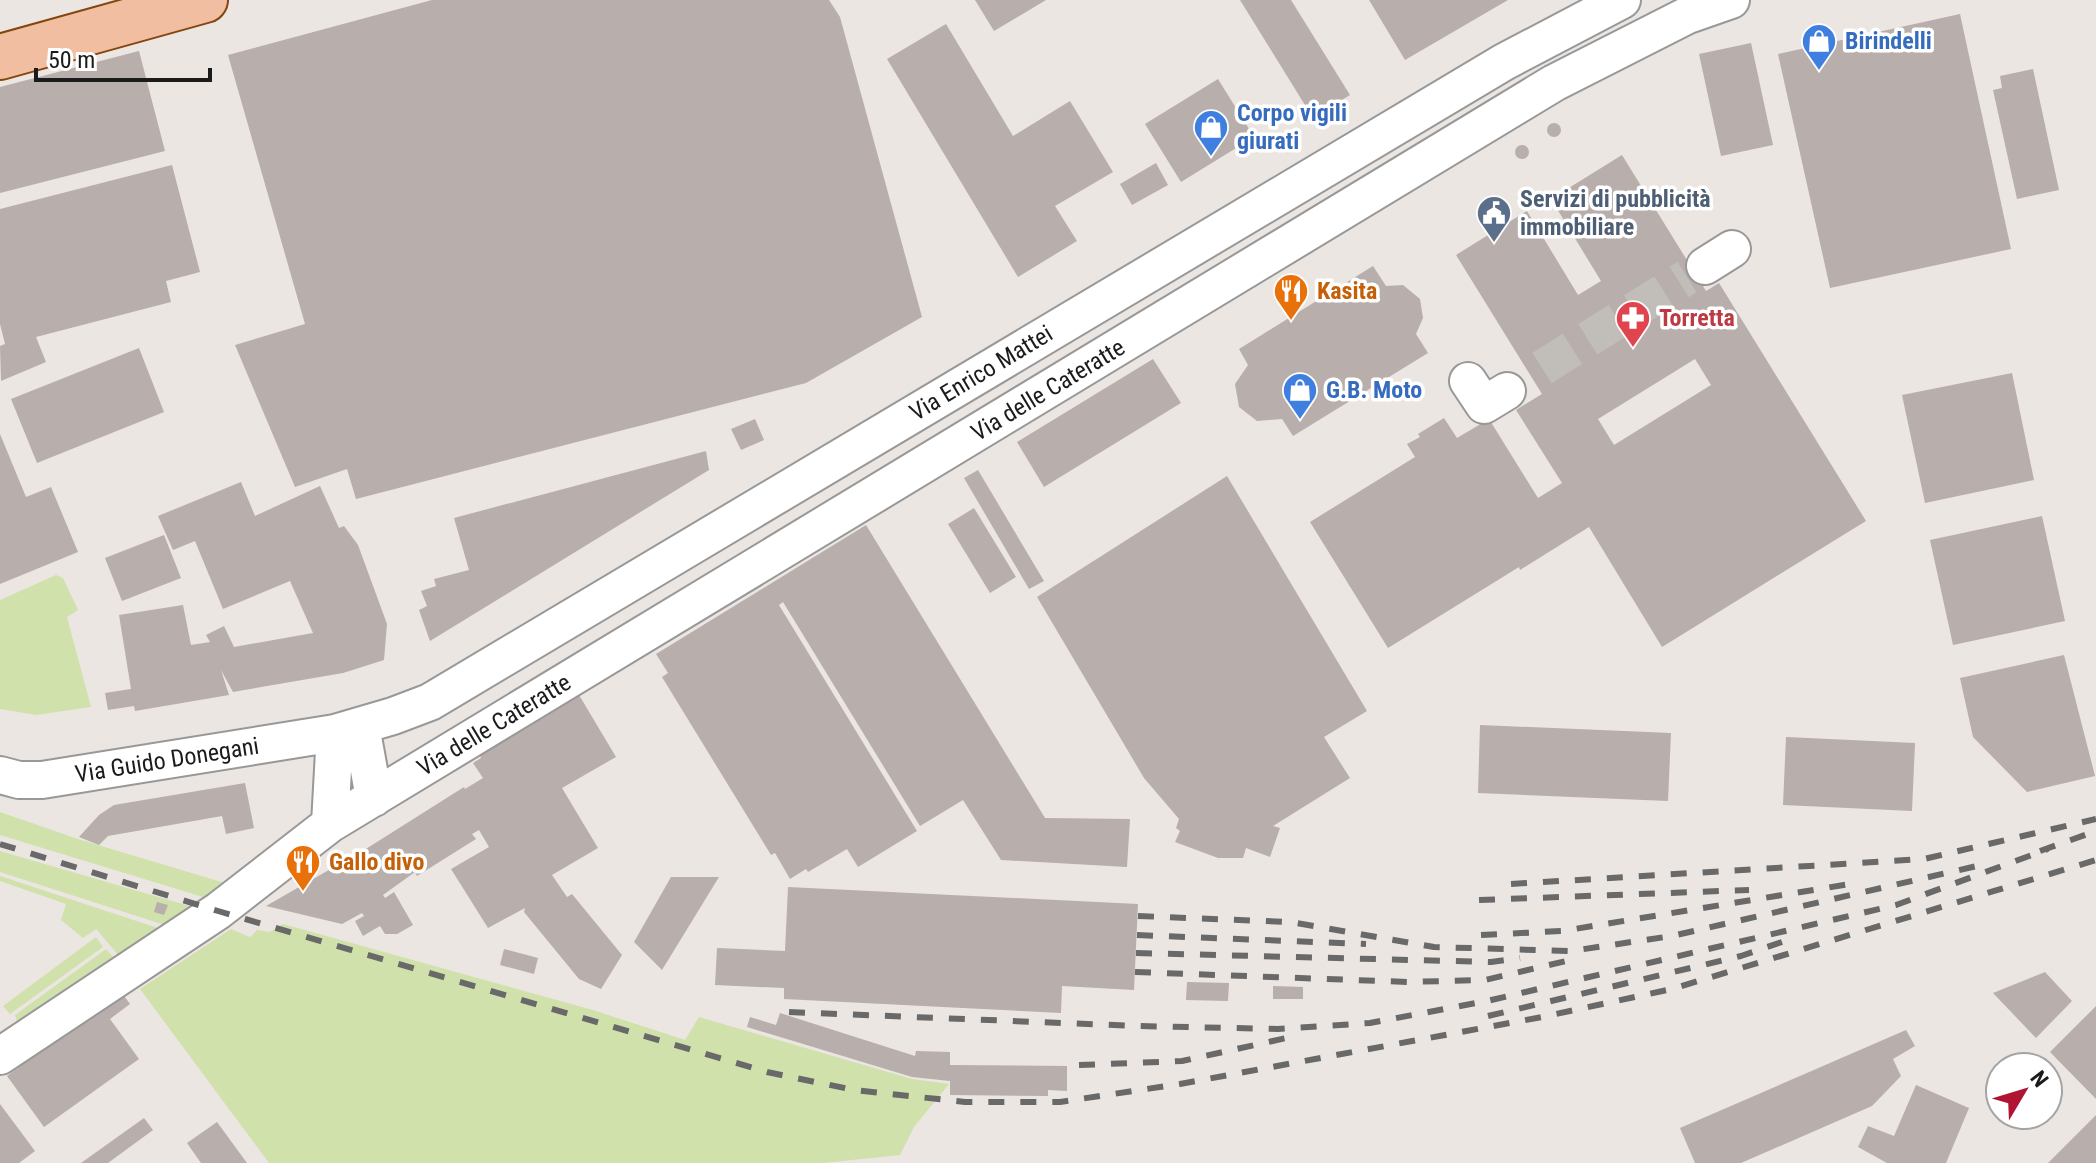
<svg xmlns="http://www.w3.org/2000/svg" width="2096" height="1163" viewBox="0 0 2096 1163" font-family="'Roboto Condensed',sans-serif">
	<rect width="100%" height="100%" fill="#ebe6e1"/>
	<path fill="#d0e1ac" d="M56,575L63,578L78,610L67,617L91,707L36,715L0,709V600Z
		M0,812L78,839L235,886L213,900L0,835Z
		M0,851L193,907L171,927L0,872Z
		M0,876L164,930L120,957L96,929L83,938L61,920L66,904L0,881Z
		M283,924L593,1010L685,1040L699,1017L912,1079L949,1084L914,1127L900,1155L823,1163H269L140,989L231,929L250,937L257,930L270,932Z
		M96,937L103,947L10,1014L3,1006Z
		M106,949L113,957L17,1021L15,1015Z"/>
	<path fill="#b8aeab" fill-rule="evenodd" d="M432,0H829L840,17L922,317L806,383L356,499L347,469L295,487L235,345L305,324L228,55Z
		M975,0H1046L994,31Z
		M1240,0H1291L1350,95L1313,118Z
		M1369,0H1508L1405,60Z
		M1960,14L2011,249L1830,288L1778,54Z
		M946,24L1013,136L1070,101L1113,172L1055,206L1077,241L1018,277L887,59Z
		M1751,43L1773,145L1721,156L1699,54Z
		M139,51L165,151L0,193V87Z
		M2033,69L2059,190L2017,199L1993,90L2002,88L2000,76Z
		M1218,79L1254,137L1181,182L1145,124Z
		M1547 130a7 7 0 1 1 14 0a7 7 0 1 1-14 0Z
		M1515 152a7 7 0 1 1 14 0a7 7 0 1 1-14 0Z
		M1622,155L1706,291L1719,283L1866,521L1662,647L1589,527L1520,570L1519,567L1388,648L1310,522L1415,457L1407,444L1420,437L1418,434L1444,418L1457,438L1489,419L1538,498L1562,483L1516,410L1542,394L1456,255L1527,211L1578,295L1601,281L1551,199ZM1695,359L1711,385L1614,445L1598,419Z
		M1156,163L1168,185L1132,205L1120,184Z
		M172,165L200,272L166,281L171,302L36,337L46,362L1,381L0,346L5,344L0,324V209Z
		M1373,266L1386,286L1403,285L1420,299L1423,318L1416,334L1428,353L1293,436L1282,419L1257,421L1239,407L1235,384L1248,365L1239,349Z
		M139,348L164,412L37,463L11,399Z
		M1153,359L1181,403L1044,487L1017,442Z
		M2012,373L2034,480L1925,503L1902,395Z
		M755,419L764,440L741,450L731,429Z
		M0,434L26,497L51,487L78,552L0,584Z
		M706,451L709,470L430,641L419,610L427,606L421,591L436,586L434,579L469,570L454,518Z
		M978,470L1044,581L1029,589L964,478Z
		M1227,476L1367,711L1324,737L1350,778L1273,826L1280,828L1270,857L1246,848L1243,858H1218L1175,842L1180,831L1176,828L1179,819L1144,778L1037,597Z
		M241,482L255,516L320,486L339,528L344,526L358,545L387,624L384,660L343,673L233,692L221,670L229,695L135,711L134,706L108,710L105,693L131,689L119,615L183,605L191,645L210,642L206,635L224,626L234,647L313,633L290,581L223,609L195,541L173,550L158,516Z
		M974,508L1016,577L990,593L948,524Z
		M2042,516L2065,621L1953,645L1930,540Z
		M866,525L1045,818L1130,819L1127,867L1001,860L963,800L920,826L783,602L779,605L917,831L858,867L847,849L808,872L806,869L790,879L775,853L771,855L662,677L668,673L656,654Z
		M164,535L181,578L122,601L105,558Z
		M2064,655L2095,776L2027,792L1973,737L1960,678Z
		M579,695L616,757L562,788L598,848L552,875L567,897L572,894L622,955L601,989L579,979L524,912L525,908L488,928L451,869L489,847L479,830L472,834L476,839L417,876L415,872L383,895L385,898L394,892L413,925L397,934H385L380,926L363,936L355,921L364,916L362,913L342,924L266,906L369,847L464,787L465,789L483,778L473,763L481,758L480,755Z
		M1480,725L1671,733L1668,801L1478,793Z
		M1786,737L1915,743L1912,811L1783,805Z
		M245,783L254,828L226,834L222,816L108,836L99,845L79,837L99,815L114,805Z
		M671,877H719L662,970L634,942Z
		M788,887L1138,904L1134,990L1062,986L1061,1013L784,999V988L715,985L717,948L785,951Z
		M157,902L168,905L164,915L154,912Z
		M504,949L538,958L534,974L500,965Z
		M2045,972L2072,1001L2036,1038L1993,993Z
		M1187,982L1229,983L1228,1001L1186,1000Z
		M1273,986L1303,987V999H1273Z
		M122,993L130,1004L110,1019L139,1059L44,1127L7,1076Z
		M2096,1006V1099L2050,1052Z
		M780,1013L915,1056L916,1051L950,1052V1065L1067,1066V1091L1048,1090V1096L950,1095V1081L912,1077L747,1027L750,1017L776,1025Z
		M1906,1030L1915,1046L1893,1059L1901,1076L1872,1106L1741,1163H1695L1680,1128Z
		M1916,1085L1969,1108L1946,1163H1887L1858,1147L1868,1126L1894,1136Z
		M0,1104L35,1151L19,1163H0Z
		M2096,1115V1163H2048Z
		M144,1118L153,1130L108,1163H81Z
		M217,1122L247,1163H201L187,1143Z"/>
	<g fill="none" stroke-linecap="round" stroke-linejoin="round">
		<path stroke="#c1bdb9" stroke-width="36" stroke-dasharray="36 18" stroke-linecap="butt" d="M1542,368L1687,277"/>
		<g stroke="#989898" stroke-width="40">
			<path id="minor" d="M1705,266L1732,249
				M1468,381L1484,405L1507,391
				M361,726L374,798
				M0,775L19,780H42L335,733L393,716L430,702L1504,62L1622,0
				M330,824L335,733
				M0,1056L218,911L330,824L1554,83L1688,15L1731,0"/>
		</g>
		<g stroke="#83460f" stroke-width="48">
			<path id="major" d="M0,57L205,0"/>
		</g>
		<use href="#minor" stroke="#fff" stroke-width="36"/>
		<use href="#major" stroke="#f1bea1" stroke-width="44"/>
		<path stroke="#696969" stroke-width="6" stroke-dasharray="16 16" stroke-linecap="butt" d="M0,844L218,911L767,1072L854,1090L965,1102H1060L1180,1084L1542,1017L1672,989L2096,860
			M2040,851L2096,831
			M1511,884L1924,859L2096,819
			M1479,900L1749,890
			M1138,916L1291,922L1434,947L1571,951L1672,936L1977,866
			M1137,935L1366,944
			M1481,935L1562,931L1856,883
			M1136,953L1491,962L1520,958
			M1135,972L1408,982L1485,980L1579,958
			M789,1012L1137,1026L1278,1029L1370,1023L1487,1001L1896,905L2048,849
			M1488,1016L1741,956L1782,942
			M1079,1065L1182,1061L1291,1037"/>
	</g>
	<defs>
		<g id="shop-pin" transform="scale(1.8)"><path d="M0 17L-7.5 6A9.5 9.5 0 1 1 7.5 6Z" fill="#3f7fe0" stroke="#fff"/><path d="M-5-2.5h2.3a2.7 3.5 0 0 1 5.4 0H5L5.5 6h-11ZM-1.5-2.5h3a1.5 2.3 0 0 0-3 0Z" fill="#fff"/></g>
		<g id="civic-pin" transform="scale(1.8)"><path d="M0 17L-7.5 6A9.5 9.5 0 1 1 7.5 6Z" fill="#5c6f8a" stroke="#fff"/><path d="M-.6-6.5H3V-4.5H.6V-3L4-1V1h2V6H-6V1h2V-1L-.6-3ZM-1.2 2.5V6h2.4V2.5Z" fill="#fff"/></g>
		<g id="restaurant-pin" transform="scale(1.8)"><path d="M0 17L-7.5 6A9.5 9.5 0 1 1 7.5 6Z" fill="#e8710a" stroke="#fff"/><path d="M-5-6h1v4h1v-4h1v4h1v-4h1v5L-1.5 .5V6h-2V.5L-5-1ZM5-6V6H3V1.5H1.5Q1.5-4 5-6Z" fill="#fff"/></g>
		<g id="pharmacy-pin" transform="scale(1.8)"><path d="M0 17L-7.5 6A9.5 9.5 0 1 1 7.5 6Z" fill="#e0444e" stroke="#fff"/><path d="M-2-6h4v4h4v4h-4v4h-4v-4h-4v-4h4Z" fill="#fff"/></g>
	</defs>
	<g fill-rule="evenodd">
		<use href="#shop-pin" x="1819" y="41"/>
		<use href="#shop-pin" x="1211" y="127"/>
		<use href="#civic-pin" x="1494" y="213"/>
		<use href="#restaurant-pin" x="1291" y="291"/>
		<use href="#pharmacy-pin" x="1633" y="318"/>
		<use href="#shop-pin" x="1300" y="390"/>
		<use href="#restaurant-pin" x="303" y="862"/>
	</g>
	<g text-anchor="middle" stroke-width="7" stroke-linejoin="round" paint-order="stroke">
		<g font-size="24" font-weight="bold" fill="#366cbe" stroke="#fff" text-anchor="start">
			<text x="1845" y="49">Birindelli</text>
			<text x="1237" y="121">Corpo vigili<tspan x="1237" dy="28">giurati</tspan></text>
			<text x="1326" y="398">G.B. Moto</text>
		</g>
		<g font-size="24" font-weight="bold" fill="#4e5e75" stroke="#fff" text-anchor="start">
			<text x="1520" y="207">Servizi di pubblicità<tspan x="1520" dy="28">immobiliare</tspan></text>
		</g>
		<g font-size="24" font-weight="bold" fill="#c56008" stroke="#fff" text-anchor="start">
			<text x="1317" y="299">Kasita</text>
			<text x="329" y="870">Gallo divo</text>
		</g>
		<g font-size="24" font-weight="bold" fill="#be3a42" stroke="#fff" text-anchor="start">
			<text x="1659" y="326">Torretta</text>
		</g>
		<g font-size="24" fill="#1b1b1b" stroke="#fff">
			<text transform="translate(981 373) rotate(-31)" y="8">Via Enrico Mattei</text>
			<text transform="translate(1048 390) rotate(-31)" y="8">Via delle Cateratte</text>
			<text transform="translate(494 725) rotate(-31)" y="8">Via delle Cateratte</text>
			<text transform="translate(167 760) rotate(-9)" y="8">Via Guido Donegani</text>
		</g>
	</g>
	<g transform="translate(2024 1091) rotate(52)"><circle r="38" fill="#ffffff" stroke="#a4a4a4" stroke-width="2"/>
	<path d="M0-6L14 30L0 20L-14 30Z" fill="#b11433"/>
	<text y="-12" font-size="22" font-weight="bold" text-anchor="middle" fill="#1b1b1b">N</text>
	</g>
	<path d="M36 68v12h174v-12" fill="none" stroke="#1b1b1b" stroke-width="4"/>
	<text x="48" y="68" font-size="24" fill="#1b1b1b" stroke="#ffffff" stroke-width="6" paint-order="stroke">50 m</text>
</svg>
